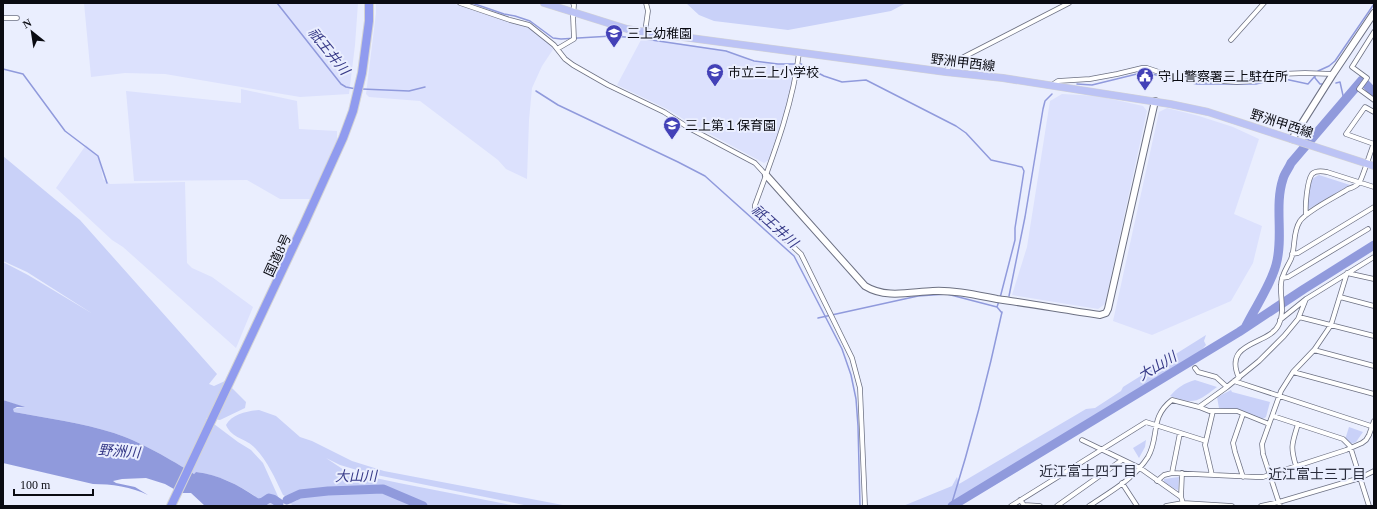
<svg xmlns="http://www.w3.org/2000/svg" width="1377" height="509" viewBox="0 0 1377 509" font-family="'Times New Roman','Noto Sans JP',serif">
	<rect width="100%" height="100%" fill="#eaeefe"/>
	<path fill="#dce1fd" d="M84,3H358L355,45L349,94L300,97L165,74L125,73L91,77Z
		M376,3H452L496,18L523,24L535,30L554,48L542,66L532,88L529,120L527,179L506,169L498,160L420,101L369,97L366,94L376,13Z
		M642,38L725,50L753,62L795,65L788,101L769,160L764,163L693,125L667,109L617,85Z
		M241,89L297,101L299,129L337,131V141L310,199H280L247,180L134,181L126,91L241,103Z
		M1062,94L1098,96L1143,106L1147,111L1105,304L1098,309L1012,295L1027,247L1050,101Z
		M1167,108L1199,116L1233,127L1259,139L1234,214L1262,226L1253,263L1231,301L1152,335L1113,321L1159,112Z
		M86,145L99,156L103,179L110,184L185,182L187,263L192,268L212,277L253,307L236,348L123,247L112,240L56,188Z"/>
	<path fill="#c9d1f8" d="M686,3H906L891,11L788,30L714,21L699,15Z
		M3,156L80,220L217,374L209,384L214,386L225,381L246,402L245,408L220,420L206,418L238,442L251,450L263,463L281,503L286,506H269L265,503L267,501H274L276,503L279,504L276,498L262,501C243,487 220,475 196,472L194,474C172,460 139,441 114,433C82,423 47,418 14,412L12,409L23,407L3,400V262L28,275L93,314L27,272L3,261Z
		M1319,175L1350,185L1307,210C1308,196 1304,181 1319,175Z
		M1206,335L1204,341L1206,345L1186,367L1005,479L958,506H903L952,486L957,477L959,484L1086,409L1095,408L1121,391L1123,387Z
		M1195,380L1217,387C1197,402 1195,405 1170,396C1177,388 1184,383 1195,380Z
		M1231,390L1232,392L1270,402L1266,417L1261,420L1242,412L1219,408L1217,397Z
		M259,410L276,416L300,437L312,441L352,461L384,471L568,506H529L495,499L367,473L340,465L326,458L347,472L399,483L517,506H294L288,502L296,501L298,499L294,493L285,496L283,495C275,478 268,462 255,448C246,438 232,439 226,425C232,414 248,411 259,410Z
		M1349,427L1363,432L1356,442L1351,444L1344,443Z
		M1146,440L1145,447L1139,458L1133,448Z
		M1179,477L1178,490L1175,489L1164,482V479Z"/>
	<path fill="#909adc" d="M3,400L25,407H17L13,409L14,412C47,418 82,423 114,433C139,441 172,460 194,474L196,472C221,475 242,487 262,501L276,498L277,500L267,501L265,503L269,506H205L191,493H181L165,484L146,478L122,479L113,481L116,483L135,487L148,495C132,487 111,484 93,484L3,463Z"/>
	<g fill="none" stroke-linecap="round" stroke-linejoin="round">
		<path stroke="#909adc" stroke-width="1.5" d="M277,3L341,84L346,87L356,89
			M472,3L504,14L515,16L530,21L553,38L561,39L612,36L638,38L726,51L754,61L778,64H801L824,76L842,82L866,80L956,126L966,133L991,160L1022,167L1024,171L1015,228V240L1000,298
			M3,69L23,74L65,131L98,156L107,183
			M1318,71L1329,66L1335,61L1374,4
			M1315,75V78L1320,84H1322
			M1336,83L1340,82L1344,100
			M1077,84L1092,85L1145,72L1167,78L1197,84H1256L1280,78L1308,84L1315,76
			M362,89L409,91L425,87
			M536,91L558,105L678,162L705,176L794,256L842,349L851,375L856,399L858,426L860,506
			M1009,296L1025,217L1043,109L1045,101L1052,94
			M997,307L999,301
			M818,318L918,296L947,294L997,307L1002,313
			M951,506C971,442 988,377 1002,312"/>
		<path stroke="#909adc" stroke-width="9" d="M1245,328C1255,307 1270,287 1276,265C1284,237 1274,206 1283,179C1284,174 1289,168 1291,163L1362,80L1374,93
			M287,500L300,494L328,491L383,489L423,506
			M255,504L263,502L269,498L273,499L279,503
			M952,506L1239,332L1304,289L1374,245"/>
		<g stroke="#6d7183" stroke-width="5.5">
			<path id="street" d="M460,3L510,20L529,25L554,45L565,59L573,65L608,85L664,112L689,128L755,163L766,175
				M3,18H17
				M645,32L648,11L646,3
				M1374,32L1352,67L1367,78L1359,89L1374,100
				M1231,40L1264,3
				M557,49L574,39L573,16L574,5L573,3
				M799,53C793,105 773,156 755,205V211L801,254L852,358L860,388L865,506
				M946,72L950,64L1069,3
				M1052,85L1058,81L1090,79L1117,74L1142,68H1147L1171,76L1188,79L1237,82L1253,81L1280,74L1305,73L1333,74
				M1374,112L1365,107L1346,134L1374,144
				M1306,215C1305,206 1307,181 1312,174C1316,170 1322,171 1327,172L1374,187
				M1292,254L1298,253L1374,207
				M1282,278L1288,277L1368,229
				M1340,297L1374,306
				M1299,317L1374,336
				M1280,320L1306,299
				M1314,350L1374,366
				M1195,368L1198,372L1216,377L1227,387
				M1293,372L1374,394
				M1239,378C1222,340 1270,346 1279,324C1285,312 1280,297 1281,285C1281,275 1287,268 1291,259C1296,247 1292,233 1300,221C1308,210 1336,197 1348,189C1352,188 1356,186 1359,183C1362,180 1371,150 1374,143
				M1234,381L1374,427
				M1199,407L1209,411H1237L1269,424
				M1273,416L1343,439L1350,446L1369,506
				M1082,440L1140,468L1181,497L1183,503
				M1296,466C1290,446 1292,444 1298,424
				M1172,473L1180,433
				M1212,475L1205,445L1213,411
				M1243,477L1235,452L1233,443L1243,414
				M1157,481L1164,475L1172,473L1256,477H1263L1346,450L1362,443L1366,440L1369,435L1374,421
				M1122,483L1137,506
				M1181,497L1182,473
				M1020,500L1024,505L1040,506
				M1011,506L1146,422L1206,441
				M1057,506L1122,460
				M1089,506C1110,492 1134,479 1148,457C1160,436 1149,418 1172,400L1199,407L1227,387L1259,361L1284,336L1298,319L1306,299L1374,257
				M1166,506L1183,503L1232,506
				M1261,506L1279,502L1360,478L1374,471
				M1280,506L1263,454L1262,444L1281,391L1293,372L1314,350L1331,325L1347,273L1374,279"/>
		</g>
		<g stroke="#6d7183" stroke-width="8">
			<path id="secondary" d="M1292,139L1333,74L1374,13
				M766,175L865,286C886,299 910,292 933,291C955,290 976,295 997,299C1032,304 1066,310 1100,315L1106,313L1108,309L1155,101"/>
		</g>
		<g stroke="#d3d3d4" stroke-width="8">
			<path id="primary" d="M544,3L627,29L645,32L946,72L1003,78L1170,104L1208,112L1374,166"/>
		</g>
		<g stroke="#d3d3d4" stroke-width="10">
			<path id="highway" d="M171,506L304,224L343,138L353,111L362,73L369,21V3"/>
		</g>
		<use href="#street" stroke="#fff" stroke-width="4"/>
		<use href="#secondary" stroke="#fff" stroke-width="6"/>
		<use href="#primary" stroke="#bcc3f5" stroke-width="7"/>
		<use href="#highway" stroke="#909bef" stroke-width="8"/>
	</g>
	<defs>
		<g id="school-pin" transform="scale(0.9)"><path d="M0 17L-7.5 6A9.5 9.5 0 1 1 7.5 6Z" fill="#4341b7" stroke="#eaeefe"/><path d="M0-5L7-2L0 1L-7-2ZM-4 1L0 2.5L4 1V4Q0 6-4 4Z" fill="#fff"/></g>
		<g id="civic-pin" transform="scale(0.9)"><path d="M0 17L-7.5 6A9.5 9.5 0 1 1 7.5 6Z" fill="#4341b7" stroke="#eaeefe"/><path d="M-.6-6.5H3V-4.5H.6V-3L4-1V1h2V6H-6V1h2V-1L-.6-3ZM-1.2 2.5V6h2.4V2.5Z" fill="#fff"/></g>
	</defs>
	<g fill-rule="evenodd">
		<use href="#school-pin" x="614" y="33"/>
		<use href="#school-pin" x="715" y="72"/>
		<use href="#civic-pin" x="1145" y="76"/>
		<use href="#school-pin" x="672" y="125"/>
	</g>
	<g text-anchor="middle" stroke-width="4" stroke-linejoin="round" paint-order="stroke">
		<g font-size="13" fill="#0a0b12" stroke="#eaeefe" text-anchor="start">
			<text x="627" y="38">三上幼稚園</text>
			<text x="728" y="77">市立三上小学校</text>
			<text x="1158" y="81">守山警察署三上駐在所</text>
			<text x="685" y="130">三上第１保育園</text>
		</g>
		<g font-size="13" fill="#0a0b12" stroke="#eaeefe">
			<text transform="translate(963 62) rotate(7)" y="5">野洲甲西線</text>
			<text transform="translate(1282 123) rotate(18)" y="5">野洲甲西線</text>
			<text transform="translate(277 255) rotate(-65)" y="5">国道8号</text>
		</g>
		<g font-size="14" font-style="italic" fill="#363987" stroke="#eaeefe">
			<text transform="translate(329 51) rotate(51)" y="5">祇王井川</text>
			<text transform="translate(775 226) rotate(42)" y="5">祇王井川</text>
			<text transform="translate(1157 366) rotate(-31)" y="5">大山川</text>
			<text transform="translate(119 451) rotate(4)" y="5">野洲川</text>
			<text transform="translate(356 476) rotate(-1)" y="5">大山川</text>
		</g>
		<g font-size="14" fill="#292c3b" stroke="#eaeefe">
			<text x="1088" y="476">近江富士四丁目</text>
			<text x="1317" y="479">近江富士三丁目</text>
		</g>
	</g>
	<rect width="1377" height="509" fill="none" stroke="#0a0b12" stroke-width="8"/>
	<g transform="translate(32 32) rotate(330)" stroke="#eaeefe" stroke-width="3" paint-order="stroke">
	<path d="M0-3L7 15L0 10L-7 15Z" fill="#0a0b12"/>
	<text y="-6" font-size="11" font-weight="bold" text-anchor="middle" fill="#0a0b12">N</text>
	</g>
	<path d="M14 489v6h79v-6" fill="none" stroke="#0a0b12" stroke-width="2"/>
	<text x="20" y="489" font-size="12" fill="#0a0b12" stroke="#eaeefe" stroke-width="3" paint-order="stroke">100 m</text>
</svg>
